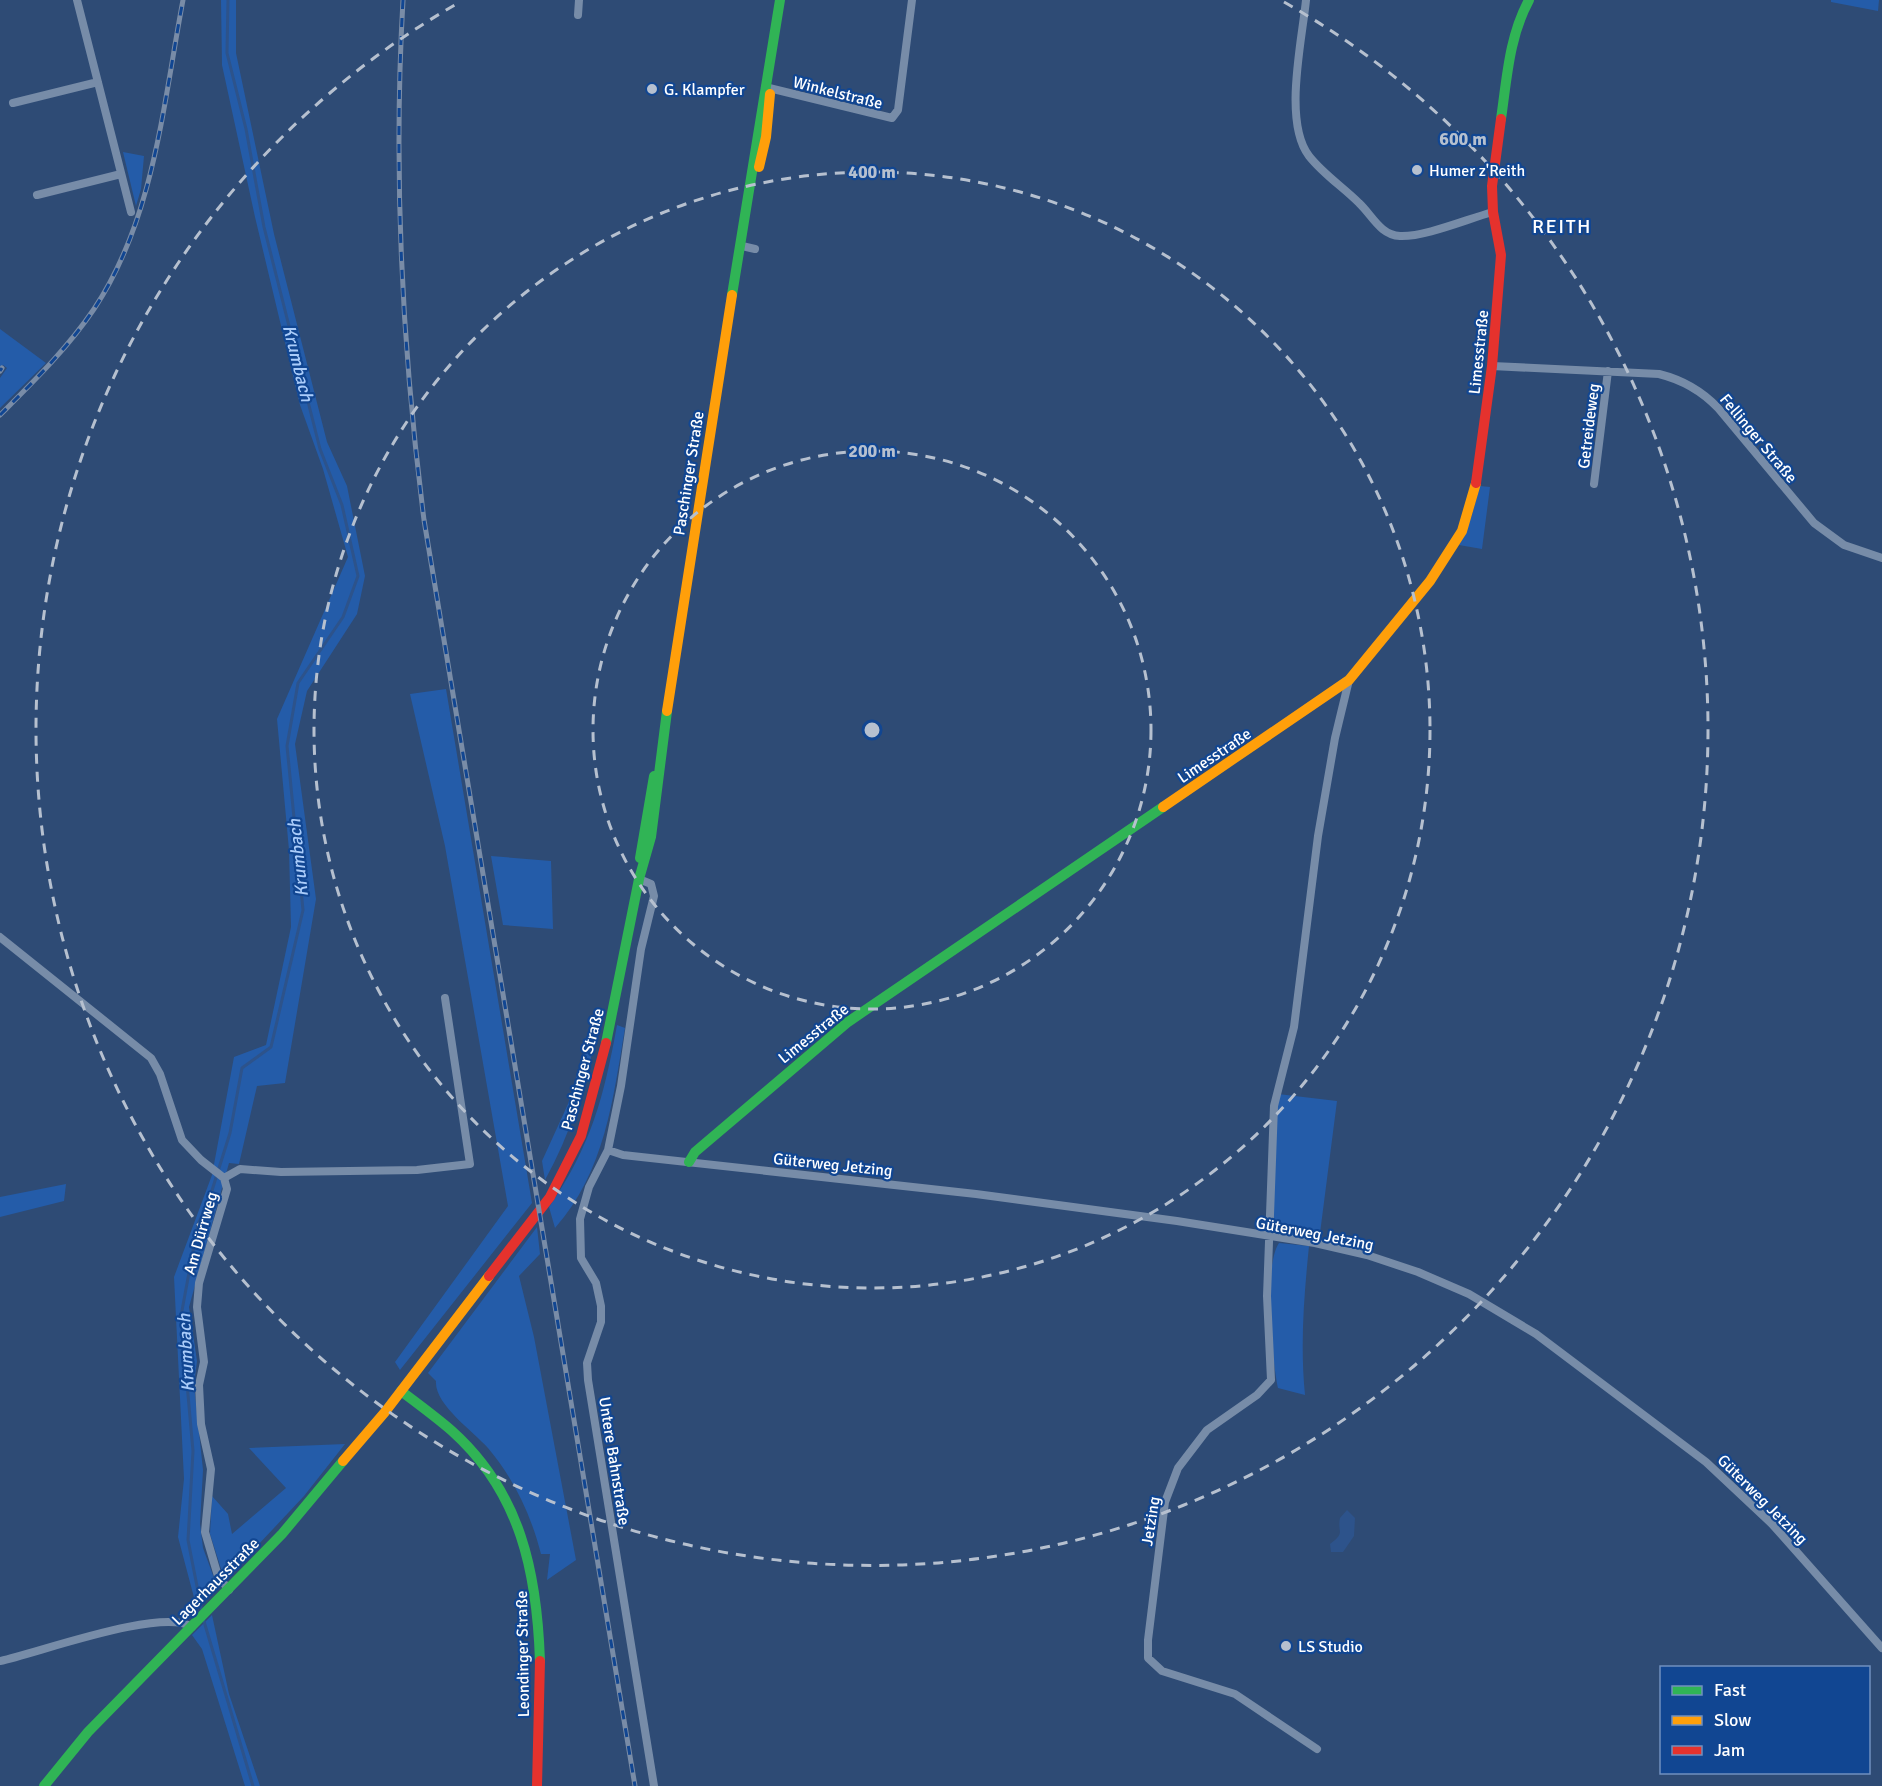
<svg xmlns="http://www.w3.org/2000/svg" width="1882" height="1786" viewBox="0 0 1882 1786" font-family="Signika,sans-serif">
	<rect width="100%" height="100%" fill="#2e4b75"/>
	<path fill="#245ca9" d="M221,0H236V53L274,234L327,442L347,486L365,576L357,614L307,691L295,744L316,899L285,1083L257,1086L239,1164L229,1163L189,1307L197,1361L194,1385L203,1470L200,1524L203,1548L217,1586L196,1605L178,1537L184,1479L174,1277L212,1175L234,1057L266,1045L291,927L289,850L277,719L348,557L323,469L300,405L255,217L222,65Z
		M1831,0H1879L1878,11L1831,2Z
		M123,152L144,156L141,189L136,206Z
		M0,329L46,363L0,408V378L7,368L3,365L0,368Z
		M1480,486L1490,487L1482,549L1459,545L1471,518Z
		M446,689L532,1203L400,1370L395,1362L508,1206L445,846L410,694Z
		M491,856L551,861L553,929L503,925Z
		M617,1025L625,1028C613,1099 605,1172 555,1228L549,1207C591,1146 604,1097 617,1025Z
		M596,1036C585,1087 570,1135 545,1180L542,1161L568,1104L583,1055Z
		M1278,1094L1337,1101L1319,1241L1275,1233L1271,1226Z
		M66,1184L64,1201L0,1217V1197Z
		M537,1227L540,1254L519,1276L534,1337L576,1560L547,1580L550,1554H541C531,1515 514,1479 488,1448C473,1431 434,1404 436,1381L428,1373Z
		M1279,1243L1309,1246C1304,1296 1300,1345 1305,1395L1278,1388C1272,1359 1263,1267 1279,1243Z
		M345,1444L304,1496L227,1578L223,1575L210,1534L212,1496L228,1514L232,1534L286,1488L249,1448Z
		M212,1615L229,1694L260,1786H245L202,1649L192,1635Z"/>
	<path fill="#2d538b" d="M1347,1510L1355,1518L1354,1536L1343,1552H1331L1330,1544C1346,1532 1337,1533 1340,1518Z"/>
	<g fill="none" stroke-linecap="round" stroke-linejoin="round">
		<path stroke="#2d538b" stroke-width="3" d="M202,1612L188,1540L193,1451L181,1316L198,1224L209,1200L230,1133L242,1068L271,1047L303,910L287,746L298,683L343,617L358,576L342,505L320,449L264,227L246,129L227,53L228,0
			M203,1618L253,1786"/>
		<path stroke="#778ca8" stroke-width="8" d="M77,0L131,212
			M1306,0C1302,41 1283,122 1309,156C1323,174 1343,187 1359,203C1372,215 1380,235 1400,236C1425,237 1467,219 1493,212
			M578,15L579,0
			M765,87L892,118L898,110L912,0
			M13,103L98,82
			M37,195L121,174
			M742,246L755,249
			M1492,366L1659,374C1683,380 1701,390 1718,408L1814,523L1844,545L1882,558
			M1594,484L1608,371
			M639,879L651,884L654,896L641,949L621,1086L608,1150L589,1187L580,1219L581,1258L596,1283L601,1306V1322L587,1363L588,1380L654,1786
			M0,937L151,1058L160,1074L182,1140L201,1160L224,1178L227,1189L199,1283L197,1307L204,1362L199,1385L201,1424L211,1469L205,1532L218,1576L229,1590
			M608,1150L623,1155L976,1194L1177,1221L1315,1243L1367,1255L1418,1272L1469,1294L1536,1334L1706,1462L1772,1524L1882,1648
			M224,1178L240,1169L281,1172L417,1170L470,1164L445,998
			M0,1661C38,1653 162,1607 192,1627
			M1317,1749L1235,1694L1162,1671L1148,1658V1640L1165,1502L1178,1468L1207,1430L1257,1395L1271,1380L1267,1296L1274,1106L1294,1027L1318,836L1335,738L1349,680"/>
		<path stroke="#30b455" stroke-width="10" d="M1501,119C1507,78 1509,37 1529,0
			M732,295L780,0
			M640,858L654,776
			M606,1043L639,879L651,837L667,711
			M689,1162L695,1152L848,1022L1163,807
			M401,1391C418,1404 436,1417 452,1431C521,1493 537,1573 540,1661
			M44,1786L88,1732L282,1534L343,1461"/>
		<path stroke="#ff9f0a" stroke-width="10" d="M759,167L766,137L770,94
			M667,711L732,295
			M1163,807L1349,680L1430,581L1462,531L1476,483
			M343,1461L385,1412L489,1276"/>
		<path stroke="#e5322d" stroke-width="10" d="M1476,483L1492,366L1501,255L1493,212L1492,186L1501,119
			M489,1276L550,1197L581,1136L606,1043
			M537,1786L540,1661"/>
		<g stroke="#798ca7" stroke-width="5">
			<path id="rail" d="M403,0C393,174 402,347 424,520L635,1786
				M0,371L2,368
				M0,415C33,382 67,349 94,309C154,219 163,105 183,0"/>
		</g>
		<use href="#rail" stroke="#114692" stroke-width="3" stroke-dasharray="9" stroke-linecap="butt"/>
	</g>
	<g fill="none" stroke="#b6c0cf" stroke-width="3" stroke-dasharray="10 8">
		<circle cx="872" cy="730" r="279"/>
		<circle cx="872" cy="730" r="558"/>
		<path d="M1284 2A836 836 0 1 1 460 2"/>
	</g>
	<g fill="#b6c0cf" stroke="#114692" stroke-width="2">
		<circle cx="652" cy="89" r="6"/>
		<circle cx="1417" cy="170" r="6"/>
		<circle cx="1286" cy="1646" r="6"/>
	</g>
	<g text-anchor="middle" stroke-width="4.5" stroke-linejoin="round" paint-order="stroke">
		<g font-size="16" fill="#fff" stroke="#114692" text-anchor="start">
			<text x="664" y="95">G. Klampfer</text>
			<text x="1429" y="176">Humer z'Reith</text>
			<text x="1298" y="1652">LS Studio</text>
		</g>
		<g font-size="16" fill="#fff" stroke="#114692">
			<text transform="translate(838 92) rotate(14)" y="6">Winkelstraße</text>
			<text transform="translate(1478 352) rotate(-84)" y="6">Limesstraße</text>
			<text transform="translate(1588 426) rotate(-83)" y="6">Getreideweg</text>
			<text transform="translate(1759 438) rotate(50)" y="6">Fellinger Straße</text>
			<text transform="translate(688 473) rotate(-81)" y="6">Paschinger Straße</text>
			<text transform="translate(1214 755) rotate(-34)" y="6">Limesstraße</text>
			<text transform="translate(813 1033) rotate(-39)" y="6">Limesstraße</text>
			<text transform="translate(582 1069) rotate(-75)" y="6">Paschinger Straße</text>
			<text transform="translate(833 1164) rotate(6)" y="6">Güterweg Jetzing</text>
			<text transform="translate(200 1233) rotate(-74)" y="6">Am Dürrweg</text>
			<text transform="translate(1315 1233) rotate(11)" y="6">Güterweg Jetzing</text>
			<text transform="translate(615 1461) rotate(81)" y="6">Untere Bahnstraße</text>
			<text transform="translate(1763 1499) rotate(45)" y="6">Güterweg Jetzing</text>
			<text transform="translate(1150 1521) rotate(-81)" y="6">Jetzing</text>
			<text transform="translate(215 1581) rotate(-45)" y="6">Lagerhausstraße</text>
			<text transform="translate(522 1654) rotate(-91)" y="6">Leondinger Straße</text>
		</g>
		<g font-size="18" font-style="italic" fill="#aaccfa" stroke="#114692">
			<text transform="translate(298 363) rotate(76)" y="6">Krumbach</text>
			<text transform="translate(298 858) rotate(-96)" y="6">Krumbach</text>
			<text transform="translate(186 1353) rotate(-93)" y="6">Krumbach</text>
		</g>
		<g font-size="20" letter-spacing="1.5" fill="#fff" stroke="#114692">
			<text x="1562" y="233">REITH</text>
		</g>
	</g>
	<circle cx="872" cy="730" r="9" fill="#b6c0cf" stroke="#114692" stroke-width="3"/>
	<g font-size="18" text-anchor="middle" font-weight="bold" fill="#b6c0cf" stroke="#114692" stroke-width="4.5" stroke-linejoin="round" paint-order="stroke">
		<text x="1463" y="145">600 m</text>
		<text x="872" y="178">400 m</text>
		<text x="872" y="457">200 m</text>
	</g>
	<rect x="1660" y="1666" width="210" height="108" fill="#114692" stroke="#7090be" stroke-width="1.5"/>
	<rect x="1672" y="1686" width="30" height="9" fill="#30b455" stroke="#7090be" stroke-width="1.5"/>
	<text x="1714" y="1696" font-size="18" fill="#ffffff">Fast</text>
	<rect x="1672" y="1716" width="30" height="9" fill="#ff9f0a" stroke="#7090be" stroke-width="1.5"/>
	<text x="1714" y="1726" font-size="18" fill="#ffffff">Slow</text>
	<rect x="1672" y="1746" width="30" height="9" fill="#e5322d" stroke="#7090be" stroke-width="1.5"/>
	<text x="1714" y="1756" font-size="18" fill="#ffffff">Jam</text>
</svg>
